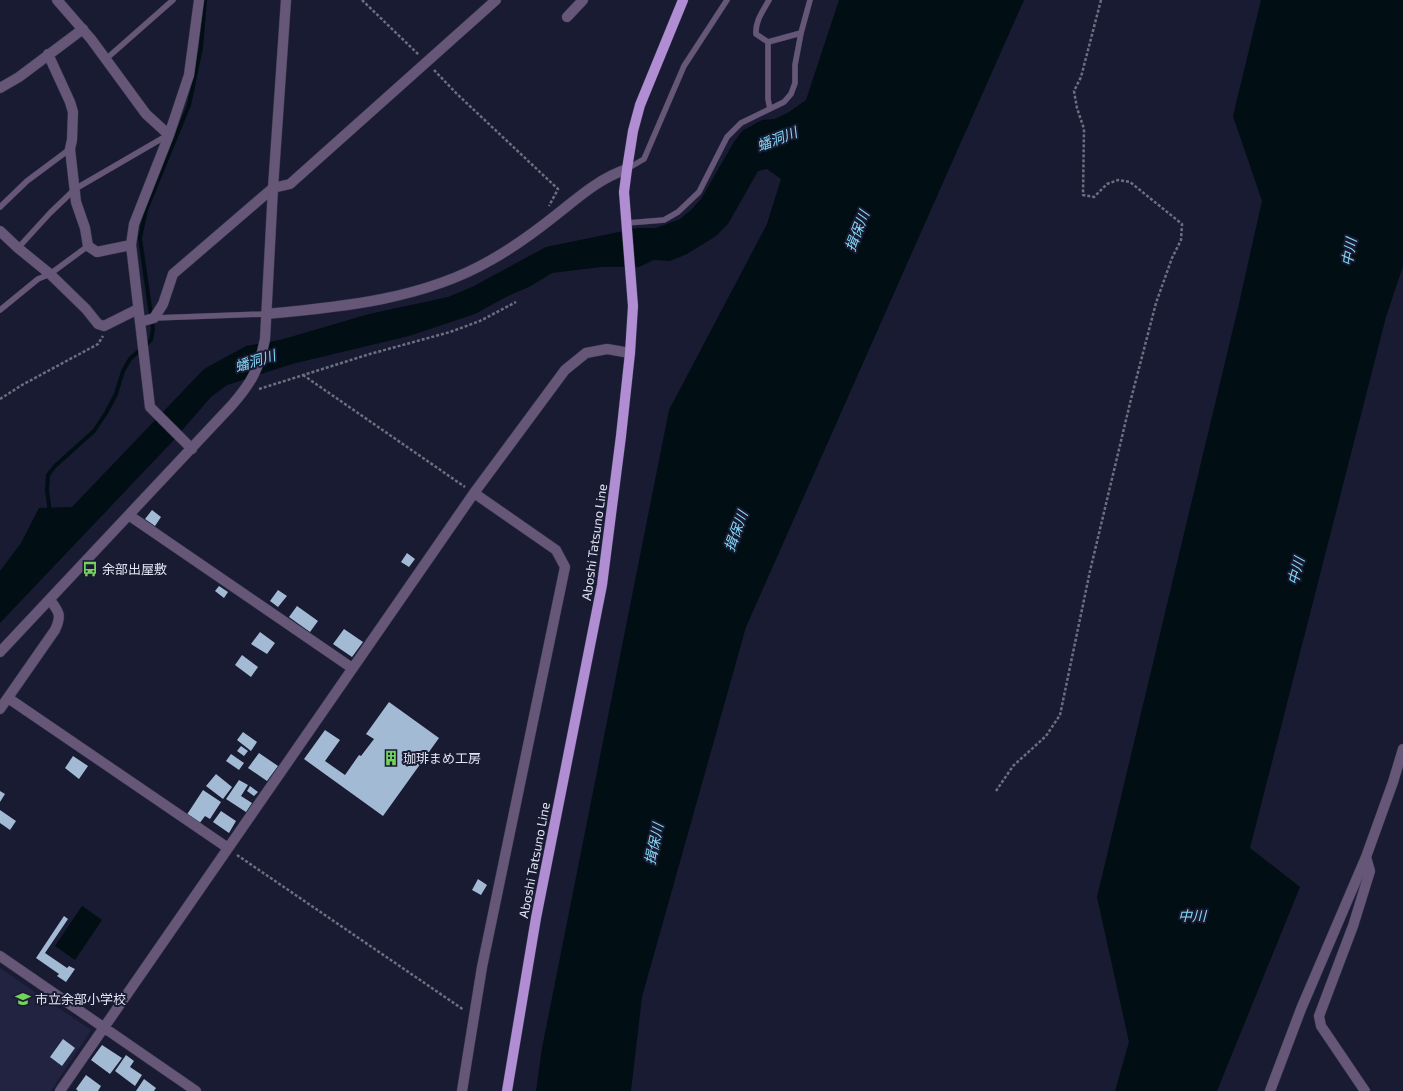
<svg xmlns="http://www.w3.org/2000/svg" width="1403" height="1091" viewBox="0 0 1403 1091" font-family="'Exo 2','Noto Sans JP',sans-serif">
	<rect width="100%" height="100%" fill="#191b32"/>
	<path fill="#212341" d="M0,968L91,1030L51,1091H0Z"/>
	<path fill="#010e14" d="M839,0H1024L746,627L642,997L631,1091H536L542,1048L669,410L767,224L781,179L767,169L758,171L728,224L716,236L687,254L670,261L654,260L639,267H601L552,273L531,286L506,297L475,314L409,336L292,364L227,385L211,397L171,443L0,623V571L21,543L39,508L72,507L204,369L246,346L280,340L369,314L448,297L472,287L546,247L638,228H656L680,219L691,210L701,199L734,142L742,131L762,120L775,119L789,112L806,100Z
		M1261,0H1403V266L1386,317L1250,848L1300,887L1217,1091H1115L1129,1042L1097,897L1238,308L1262,201L1233,116Z
		M82,906L102,920L75,960L55,946Z"/>
	<g fill="none" stroke-linecap="round" stroke-linejoin="round">
		<path stroke="#010e14" stroke-width="4" d="M50,512L47,491L48,475L55,466L94,431L106,413L116,394L123,371L130,359L151,340L153,329L140,238L146,210L189,105L201,48L205,0"/>
	</g>
	<path fill="#a3bad4" d="M152,510L161,517L155,526L145,519Z
		M407,553L415,559L409,567L401,562Z
		M219,586L228,592L224,598L215,591Z
		M278,590L287,596L278,607L270,601Z
		M297,606L318,621L310,632L289,617Z
		M344,629L363,642L352,657L333,644Z
		M260,632L275,643L267,654L251,644Z
		M242,655L258,667L251,677L235,665Z
		M389,702L439,738L383,816L304,759L325,730L340,740L325,761L345,775L359,755L361,756L374,739L366,734Z
		M243,732L257,742L251,751L237,740Z
		M241,746L248,751L244,756L237,751Z
		M259,753L278,766L267,781L248,768Z
		M231,754L244,763L239,770L226,761Z
		M73,756L88,766L79,779L65,768Z
		M216,774L232,787L223,799L206,786Z
		M239,780L248,785L241,796L252,803L246,812L226,799Z
		M250,786L258,792L254,796L247,791Z
		M203,790L221,802L210,819L205,816L199,824L186,816Z
		M0,791L5,794L0,802Z
		M0,810L16,821L10,830L0,823Z
		M221,811L236,821L229,833L213,822Z
		M478,879L487,885L481,895L472,890Z
		M64,916L68,919L45,953L67,968L69,966L75,969L66,982L57,976L59,974L36,958Z
		M63,1039L75,1048L62,1066L50,1057Z
		M102,1045L122,1058L110,1074L91,1060Z
		M126,1055L134,1061L130,1067L142,1075L135,1086L115,1071Z
		M86,1075L101,1086L98,1091H78L76,1089Z
		M144,1079L156,1088L154,1091H136Z"/>
	<g fill="none" stroke-linecap="round" stroke-linejoin="round">
		<g stroke="#35374d" stroke-width="6">
			<path id="service" d="M769,0C763,11 755,21 756,34L768,42V99L770,109
				M768,42L801,33
				M106,59L173,0
				M627,169L644,159L684,66L727,0
				M0,207L27,181L70,149
				M627,223L664,220L678,212L699,192L727,137L741,123L784,102L791,94L795,83V65L801,33L810,0
				M18,248L50,213L75,189L168,135
				M0,310L38,279L50,274L88,246
				M154,318L266,314"/>
		</g>
		<g stroke="#35374d" stroke-width="11">
			<path id="minor" d="M57,0L91,39L146,114L169,135
				M567,17L583,0
				M48,54L70,102L73,112L72,140L70,149L76,202L85,228L88,246L97,252L131,245
				M0,88L19,77L83,29
				M0,231L18,248L50,274L86,309L98,324L104,326L138,309
				M266,314C343,307 424,299 491,260C514,247 536,231 556,215C579,197 598,179 627,169
				M140,322L154,318L163,304L173,274L273,188L290,184L496,0
				M192,449L150,407L131,245L134,224L169,135L189,75L199,0
				M130,516L352,668
				M8,698L228,848
				M0,709L55,630C62,615 59,612 50,600
				M0,956L196,1091
				M60,1091L474,493L565,370L586,353L607,349L630,353
				M462,1091L482,967L565,567L556,550L474,493
				M1270,1091L1301,1009L1366,857L1393,782L1403,749
				M1365,1091L1321,1026L1319,1016L1353,926L1370,871L1366,857"/>
		</g>
		<g stroke="#35374d" stroke-width="11">
			<path id="tertiary" d="M0,652L232,405C252,382 259,369 265,339L273,188L286,0"/>
		</g>
		<g stroke="#35374d" stroke-width="11">
			<path id="primary" d="M507,1091L536,918L602,585L621,436L630,353L633,306L624,192L627,169L633,131L640,105L683,0"/>
		</g>
		<path stroke="#6c6e82" stroke-width="2.5" stroke-dasharray="3 2" stroke-linecap="butt" d="M362,0L419,55
			M434,70L457,94L558,189L549,206
			M303,375L465,487
			M259,389L370,354L450,332L480,321L516,302
			M0,399L22,385L98,344L103,336
			M996,791L1013,766L1046,736L1060,715L1090,571L1131,399L1156,303L1172,258L1181,240L1182,224L1130,182L1118,180L1107,184L1094,197L1083,195L1084,129L1077,108L1074,91L1081,77L1101,0
			M237,855L464,1010"/>
		<use href="#service" stroke="#665677" stroke-width="5.5"/>
		<use href="#minor" stroke="#665677" stroke-width="10"/>
		<use href="#tertiary" stroke="#665677" stroke-width="10"/>
		<use href="#primary" stroke="#b18ed4" stroke-width="10"/>
	</g>
	<defs>
		<g id="bus-bare" transform="scale(1.2)"><path d="M-5-6H5V4H4V6H2V4H-2V6H-4V4H-5ZM-3.5-4V0h7V-4ZM-3.5 1.2v1.5H-2V1.2ZM2 1.2v1.5H3.5V1.2Z" fill="#74d25c" stroke="#191b32" stroke-width="2.5" paint-order="stroke"/></g>
		<g id="building-bare" transform="scale(1.2)"><path d="M-4-6H4V6H1V3H-1V6H-4ZM-2.5-4.3h1.7v1.8h-1.7ZM.8-4.3h1.7v1.8H.8ZM-2.5-1h1.7V.8h-1.7ZM.8-1h1.7V.8H.8Z" fill="#74d25c" stroke="#191b32" stroke-width="2.5" paint-order="stroke"/></g>
		<g id="school-bare" transform="scale(1.2)"><path d="M0-5L7-2L0 1L-7-2ZM-4 1L0 2.5L4 1V4Q0 6-4 4Z" fill="#74d25c" stroke="#191b32" stroke-width="2.5" paint-order="stroke"/></g>
	</defs>
	<g fill-rule="evenodd">
		<use href="#bus-bare" x="90" y="569"/>
		<use href="#building-bare" x="391" y="758"/>
		<use href="#school-bare" x="23" y="999"/>
	</g>
	<g text-anchor="middle" stroke-width="4" stroke-linejoin="round" paint-order="stroke">
		<g font-size="13" fill="#e2e4f4" stroke="#191b32">
			<text transform="translate(594 542) rotate(-82)" y="5">Aboshi Tatsuno Line</text>
			<text transform="translate(534 860) rotate(-79)" y="5">Aboshi Tatsuno Line</text>
		</g>
		<g font-size="13" fill="#e2e4f4" stroke="#191b32" text-anchor="start">
			<text x="102" y="574">余部出屋敷</text>
			<text x="403" y="763">珈琲まめ工房</text>
			<text x="35" y="1004">市立余部小学校</text>
		</g>
		<g font-size="14" font-style="italic" fill="#84daf9" stroke="#191b32">
			<text transform="translate(777 139) rotate(-21)" y="5">蟠洞川</text>
			<text transform="translate(857 231) rotate(-69)" y="5">揖保川</text>
			<text transform="translate(1349 252) rotate(-80)" y="5">中川</text>
			<text transform="translate(255 361) rotate(-17)" y="5">蟠洞川</text>
			<text transform="translate(736 531) rotate(-70)" y="5">揖保川</text>
			<text transform="translate(1296 571) rotate(-75)" y="5">中川</text>
			<text transform="translate(654 844) rotate(-78)" y="5">揖保川</text>
			<text x="1192" y="921">中川</text>
		</g>
	</g>
</svg>
